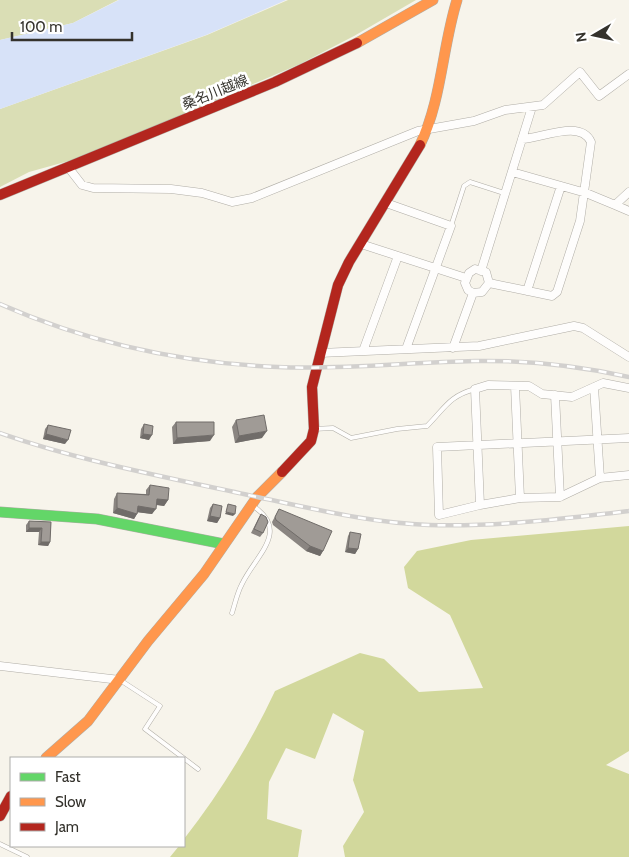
<svg xmlns="http://www.w3.org/2000/svg" width="629" height="857" viewBox="0 0 629 857" font-family="Cabin,'Noto Sans JP',sans-serif">
	<rect width="100%" height="100%" fill="#f7f4eb"/>
	<path fill="#dadeb5" d="M0,0H118L73,23L0,40Z
		M288,0H416L354,36L300,64L83,157L29,172L0,187V109L207,35Z"/>
	<path fill="#d2d89c" d="M629,526V751L606,765L629,774V857H345L343,846L364,812L353,780L364,731L333,713L315,759L286,748L269,782L267,819L302,830L298,857H170L179,846H184V839C220,793 250,744 275,691L360,653L384,659L419,692L483,688L450,615L408,588L404,567L417,551L471,540Z"/>
	<path fill="#d7e2f8" d="M119,0H286L206,35L0,109V40L73,23Z"/>
	<g fill="none" stroke-linecap="round" stroke-linejoin="round">
		<g stroke="#b0ada6" stroke-width="5">
			<path id="lane" d="M451,226L464,186L470,182L504,193
				M314,429L333,428L351,438L397,429L427,426C445,408 449,396 475,389
				M232,613C235,604 237,593 242,584C255,556 291,531 253,506
				M120,680L160,706L145,729L198,769
				M0,844L27,857"/>
		</g>
		<g stroke="#b0ada6" stroke-width="9">
			<path id="street" d="M68,167L82,185L93,188L171,189L202,193L232,202L252,198L418,131L474,121L505,110L543,105L580,72L599,96L629,74
				M512,172L586,193L615,205L629,192
				M386,203L451,226L406,349
				M615,205L629,211
				M361,244L466,278
				M481,271L532,107
				M489,283L552,296L557,292L580,221L591,142C581,119 542,138 522,139
				M527,291L561,186
				M453,348L473,293L482,292L489,283L486,272L475,269L469,273L465,283L468,290L473,293
				M363,351L398,256
				M320,353L479,346L574,326L583,328L629,357
				M515,386L520,498
				M594,387L600,478
				M555,395L560,497
				M629,438L437,447L439,515L480,505L520,498L560,497L600,478L629,475
				M480,505L475,389L488,385L529,386L542,394L572,397L603,383L629,388
				M0,666L120,680"/>
		</g>
		<g stroke="#b0ada6" stroke-width="11">
			<path id="fast" d="M0,512L97,519L224,544"/>
		</g>
		<g stroke="#b0ada6" stroke-width="11">
			<path id="slow" d="M357,43L433,0
				M420,145C442,99 442,48 457,0
				M46,758L88,721L148,641L204,574L257,497L282,472"/>
		</g>
		<g stroke="#b0ada6" stroke-width="11">
			<path id="jam" d="M0,195L275,82L357,43
				M282,472L311,441L314,429L312,387L338,285L349,262L420,145
				M0,816L11,796"/>
		</g>
		<use href="#lane" stroke="#fefdfc" stroke-width="4"/>
		<use href="#street" stroke="#fefdfc" stroke-width="8"/>
		<use href="#fast" stroke="#63d668" stroke-width="10"/>
		<use href="#slow" stroke="#ff974d" stroke-width="10"/>
		<use href="#jam" stroke="#b3261e" stroke-width="10"/>
		<g stroke="#d2d0ce" stroke-width="4.5">
			<path id="rail" d="M0,304C89,343 181,363 278,367C344,370 410,362 475,361C527,360 579,366 629,377
				M0,433C83,462 171,478 257,497C315,509 370,523 429,525C496,527 562,519 629,511"/>
		</g>
		<use href="#rail" stroke="#fff" stroke-width="2.5" stroke-dasharray="8" stroke-linecap="butt"/>
	</g>
	<path fill="#8a8581" d="M236,420L262,438L235,443L232,427Z
		M176,422L210,441L173,444L172,427Z
		M144,424L149,440L140,438L141,429Z
		M48,425L65,444L43,439L45,429Z
		M150,485L168,500L164,506L156,505L152,514L138,512L134,519L113,513L114,499L117,493L146,494V490Z
		M213,504L220,518L217,523L207,521L210,508Z
		M279,509L323,551L320,556L306,551L273,525L272,522Z
		M261,514L263,533L260,537L251,533L258,519Z
		M29,521L51,522L50,542L48,546L38,545L39,532H26V525Z
		M350,532L358,549L355,554L345,552L348,536Z"/>
	<path fill="#706c69" d="M267,431L262,438L235,443L239,436Z
		M46,434L68,440L65,444L43,439Z
		M143,434L152,435L149,440L140,438Z
		M214,435L210,441L173,444L177,438Z
		M157,499L168,500L164,506L153,504Z
		M138,506L156,509L152,514L135,512Z
		M117,508L137,514L134,519L113,513Z
		M226,512L235,514L233,516L225,514Z
		M210,516L220,518L217,523L207,521Z
		M29,528H42L39,532H26Z
		M41,542H50L48,546L38,545Z
		M310,546L323,551L320,556L306,551Z
		M348,548L358,549L355,554L345,552Z"/>
	<path fill="#a09b96" stroke="#706c69" d="M264,415L267,431L239,436L236,420Z
		M176,422H214V435L177,438Z
		M144,424L153,426L152,435L143,434Z
		M48,425L71,430L68,440L46,434Z
		M150,485L169,488L168,500L157,499L156,509L138,506L137,514L117,508V493L149,495Z
		M213,504L222,506L220,518L210,516Z
		M228,504L236,506L235,514L226,512Z
		M279,509L332,531L323,551L310,546L276,520L275,517Z
		M261,514L266,517L268,522L263,533L254,529Z
		M29,521L51,522L50,542H41L42,528H29Z
		M350,532L361,534L358,549L348,548Z"/>
	<g text-anchor="middle" stroke-width="5" stroke-linejoin="round" paint-order="stroke">
		<g font-size="14" fill="#34322c" stroke="#fff">
			<text transform="translate(215 92) rotate(-22)" y="5">桑名川越線</text>
		</g>
	</g>
	<rect x="10" y="757" width="175" height="90" fill="#ffffff" stroke="#aeadab"/>
	<rect x="20" y="773" width="25" height="8" fill="#63d668" stroke="#aeadab"/>
	<text x="55" y="782" font-size="15" fill="#34322c">Fast</text>
	<rect x="20" y="798" width="25" height="8" fill="#ff974d" stroke="#aeadab"/>
	<text x="55" y="807" font-size="15" fill="#34322c">Slow</text>
	<rect x="20" y="823" width="25" height="8" fill="#b3261e" stroke="#aeadab"/>
	<text x="55" y="832" font-size="15" fill="#34322c">Jam</text>
	<g transform="translate(594 35) rotate(261)" stroke="#ffffff" stroke-width="4" paint-order="stroke">
	<path d="M0-4L9 19L0 12L-9 19Z" fill="#34322c"/>
	<text y="-8" font-size="14" font-weight="bold" text-anchor="middle" fill="#34322c">N</text>
	</g>
	<path d="M12 32v8h120v-8" fill="none" stroke="#34322c" stroke-width="2.5"/>
	<text x="20" y="32" font-size="15" fill="#34322c" stroke="#ffffff" stroke-width="4" paint-order="stroke">100 m</text>
</svg>
